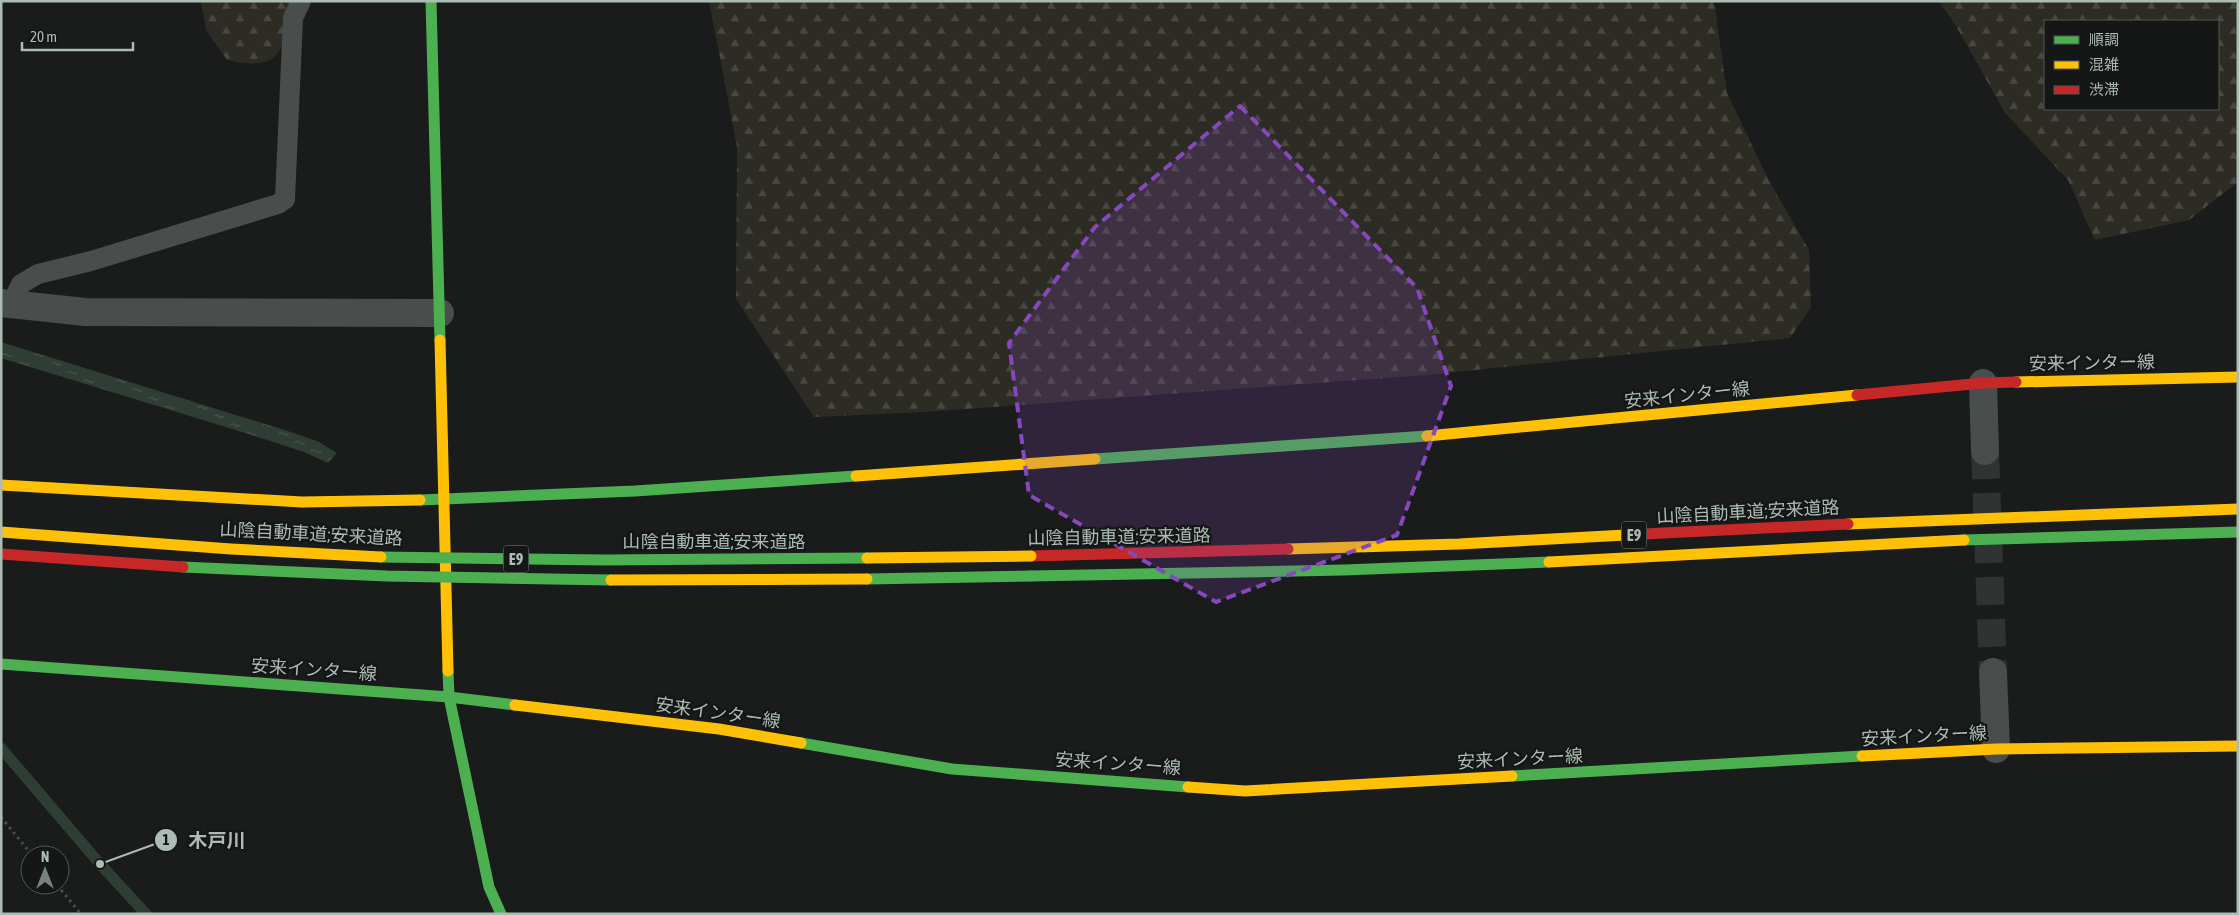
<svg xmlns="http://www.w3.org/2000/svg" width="2239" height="915" viewBox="0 0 2239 915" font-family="'Asap Condensed','Noto Sans JP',sans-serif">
	<defs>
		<pattern id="forest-firs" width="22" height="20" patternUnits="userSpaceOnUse" patternTransform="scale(1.25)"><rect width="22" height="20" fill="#2c2b24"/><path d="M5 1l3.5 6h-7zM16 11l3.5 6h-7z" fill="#484841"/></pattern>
		<pattern id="water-ripples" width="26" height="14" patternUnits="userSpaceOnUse" patternTransform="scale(1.25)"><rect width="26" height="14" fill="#2f3e34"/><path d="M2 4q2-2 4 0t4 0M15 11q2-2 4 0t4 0" fill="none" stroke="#4a584f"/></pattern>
	</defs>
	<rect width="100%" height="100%" fill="#1a1b1b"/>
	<path fill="url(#forest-firs)" fill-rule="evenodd" d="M201,1H294C281,49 285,73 227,60L206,30Z
		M709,1H1714L1727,93L1768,179L1809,250L1811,307L1790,338L1426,375L925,412L814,417L736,299L737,147Z
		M1939,1H2238V182L2189,220L2095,240L2068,180L2005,113L1956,26ZM2045,21H2218V109H2045Z"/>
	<path fill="url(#water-ripples)" d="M1,342L294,433L319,442L337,453L328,463L304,452L242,432L1,358Z"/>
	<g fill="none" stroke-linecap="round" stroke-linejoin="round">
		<path stroke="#2f3e34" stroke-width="11" d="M1,748L100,864L146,914"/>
		<path stroke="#303332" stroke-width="28" stroke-dasharray="28 14" stroke-linecap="butt" d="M1985,451L1993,672"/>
		<path stroke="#4a4f4d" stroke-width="3" stroke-dasharray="2.5 4" stroke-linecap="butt" d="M1,817L32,855
			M57,885L81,914"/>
		<path stroke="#494d4b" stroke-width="20" d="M11,305L21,284L38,274L91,261L278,204L285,199L293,18L301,1"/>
		<path stroke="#494d4b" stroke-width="28" d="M1,303L85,312L440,313
			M1983,383L1985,451
			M1993,672L1996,749"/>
		<path stroke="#4caf50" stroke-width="11" d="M431,1L440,340
			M1095,459L1427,436
			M420,500L635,491L856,476
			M1964,540L2238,532
			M1031,576L1344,570L1549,562
			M1,664L449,697L515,705
			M448,671L449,697L489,887L501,914
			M801,743L952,769L1188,787
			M1512,776L1862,756"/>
		<path stroke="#ffc107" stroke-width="11" d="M440,340L448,671
			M2016,382L2238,377
			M1427,436L1857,395
			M856,476L1095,459
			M1,485L302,502L420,500
			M1848,524L2238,509
			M1288,549L1459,544L1644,534
			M1549,562L1964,540
			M515,705L719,729L801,743
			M1862,756L1996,749L2238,746
			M1188,787L1245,791L1512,776"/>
		<path stroke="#c62828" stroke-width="11" d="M1857,395L1983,383L2016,382
			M1644,534L1848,524
			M1031,556L1288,549"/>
		<path stroke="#4caf50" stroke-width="11" d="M381,557L604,560L867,558
			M183,567L387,576L611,580
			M867,579L1031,576"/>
		<path stroke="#ffc107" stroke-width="11" d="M1,532L231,549L381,557
			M867,558L1031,556
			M611,580L867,579"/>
		<path stroke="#c62828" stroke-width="11" d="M1,554L183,567"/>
	</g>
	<path fill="#8549bd" fill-opacity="0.2" stroke="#8549bd" stroke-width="4" stroke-dasharray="10 6" stroke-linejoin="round" d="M1240,106L1417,288L1451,386L1397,535L1216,602L1029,495L1009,343L1095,227Z"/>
	<g text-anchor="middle" stroke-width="4.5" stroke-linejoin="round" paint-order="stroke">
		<g fill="#141716" stroke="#7e8a85" stroke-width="1">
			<rect x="1621.5" y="521.5" width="25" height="27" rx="4"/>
			<rect x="503.5" y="545.5" width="25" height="27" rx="4"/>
		</g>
		<g font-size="16" font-weight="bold" fill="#acbbb4">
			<text x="1634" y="541">E9</text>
			<text x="516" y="565">E9</text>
		</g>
		<g font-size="18" fill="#acbbb4" stroke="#141716">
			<text transform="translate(2092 363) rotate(-1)" y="6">安来インター線</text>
			<text transform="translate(1687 395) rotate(-6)" y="6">安来インター線</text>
			<text transform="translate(1748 512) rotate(-3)" y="6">山陰自動車道;安来道路</text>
			<text transform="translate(311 534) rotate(3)" y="6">山陰自動車道;安来道路</text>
			<text transform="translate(1119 537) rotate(-1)" y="6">山陰自動車道;安来道路</text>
			<text x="714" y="548">山陰自動車道;安来道路</text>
			<text transform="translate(314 670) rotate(4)" y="6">安来インター線</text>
			<text transform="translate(718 713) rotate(8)" y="6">安来インター線</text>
			<text transform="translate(1924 736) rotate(-3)" y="6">安来インター線</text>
			<text transform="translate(1520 759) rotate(-3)" y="6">安来インター線</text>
			<text transform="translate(1118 764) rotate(4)" y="6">安来インター線</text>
		</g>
	</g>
	<path fill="none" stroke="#acbbb4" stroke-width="2" d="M100 864L166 840"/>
	<g fill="#acbbb4" stroke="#141716" stroke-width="2">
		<circle cx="100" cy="864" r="5"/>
		<circle cx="166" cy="840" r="12"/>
	</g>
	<g font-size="15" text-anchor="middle" font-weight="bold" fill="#111">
		<text x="166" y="845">1</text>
	</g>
	<g font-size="19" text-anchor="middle" font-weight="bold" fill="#acbbb4" stroke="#141716" stroke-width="4.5" stroke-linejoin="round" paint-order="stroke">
		<text x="217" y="847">木戸川</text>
	</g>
	<rect width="2239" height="915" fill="none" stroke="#acbbb4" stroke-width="5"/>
	<rect x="2044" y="20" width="175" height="90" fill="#141716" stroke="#515955"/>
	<rect x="2054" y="36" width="25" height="8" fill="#4caf50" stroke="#515955"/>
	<text x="2089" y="45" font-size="15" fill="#acbbb4">順調</text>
	<rect x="2054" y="61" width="25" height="8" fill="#ffc107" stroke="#515955"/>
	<text x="2089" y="70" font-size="15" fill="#acbbb4">混雑</text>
	<rect x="2054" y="86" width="25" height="8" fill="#c62828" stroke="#515955"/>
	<text x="2089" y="95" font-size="15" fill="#acbbb4">渋滞</text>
	<g transform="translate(45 870)"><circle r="24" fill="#141716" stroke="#515955"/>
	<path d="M0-4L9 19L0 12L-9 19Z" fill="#79837e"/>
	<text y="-8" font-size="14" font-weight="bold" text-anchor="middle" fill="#acbbb4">N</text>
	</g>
	<path d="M22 42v8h111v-8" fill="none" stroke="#acbbb4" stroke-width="2.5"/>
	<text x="30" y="42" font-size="15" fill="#acbbb4" stroke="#141716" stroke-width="4" paint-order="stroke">20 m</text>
</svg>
